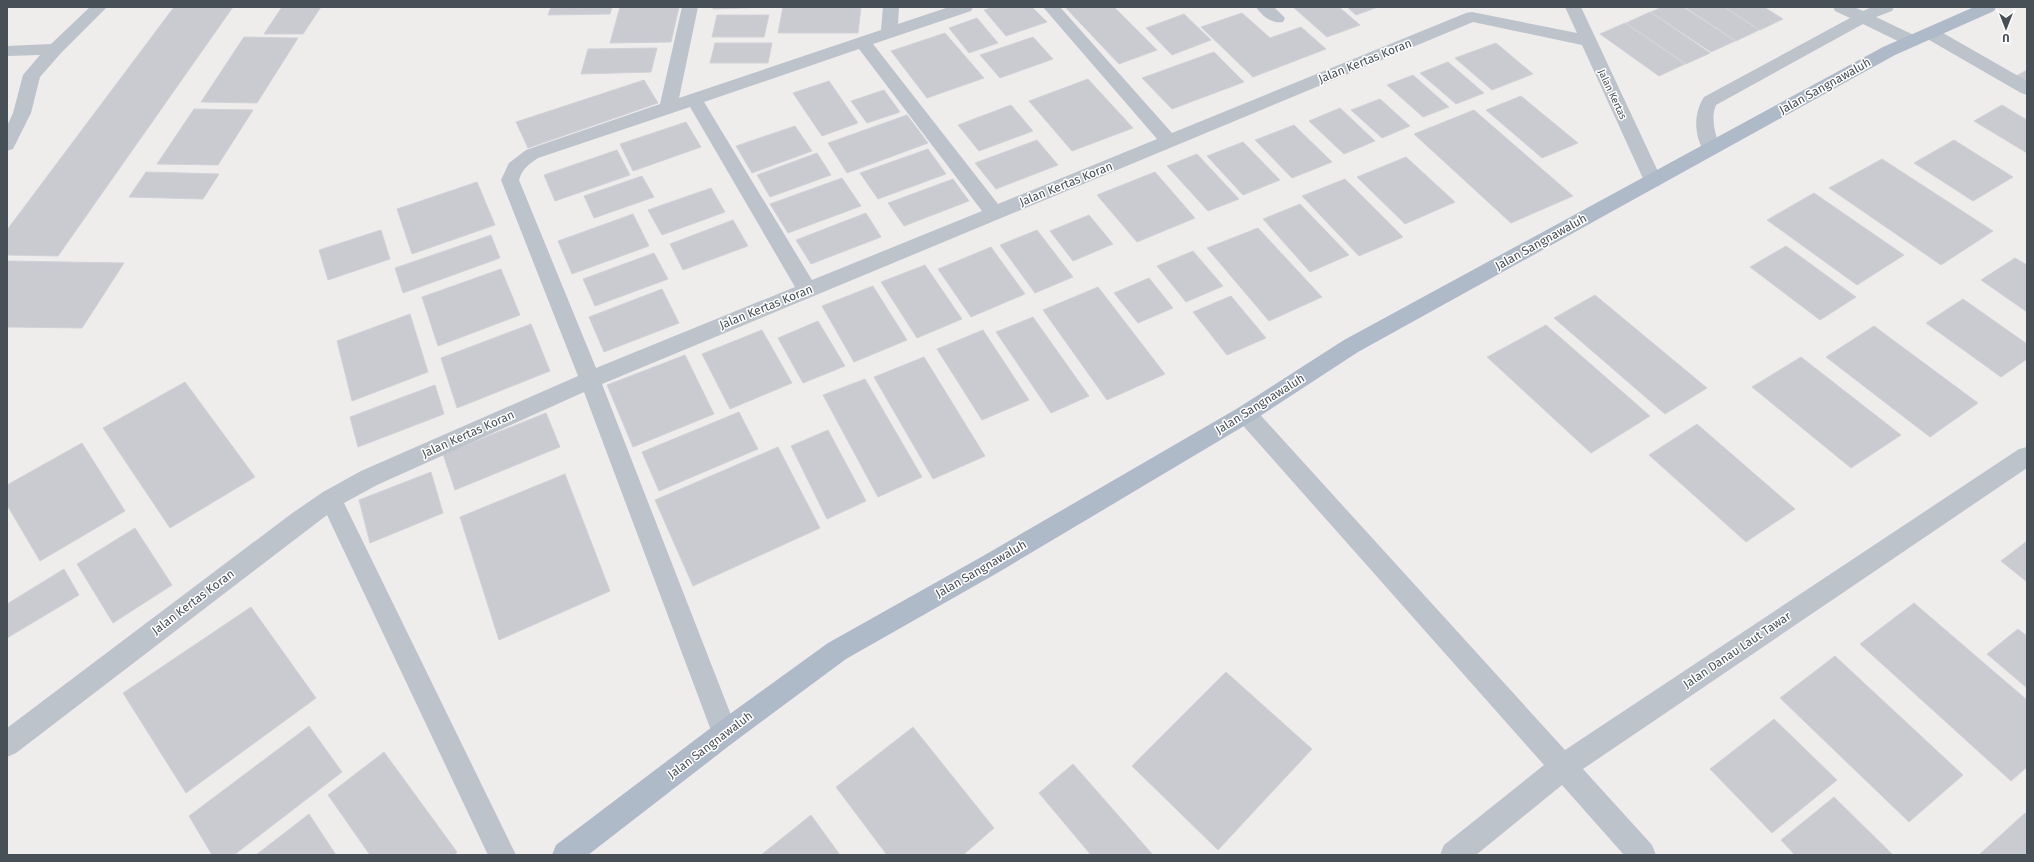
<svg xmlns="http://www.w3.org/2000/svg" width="2034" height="862" viewBox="0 0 2034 862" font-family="'Fira Sans',sans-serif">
	<rect width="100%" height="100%" fill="#efecec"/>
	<path fill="#cacbd0" stroke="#d1d2d7" d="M174,7H233L58,256L7,255V230Z
		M282,7H321L303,34H264Z
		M551,7H612L610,14L548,15Z
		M620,7H679L671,42L610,43Z
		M713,7H770L713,9Z
		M783,7H861L858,33H778Z
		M993,7H1032L1047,22L1006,36L984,10Z
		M1065,7H1114L1157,50L1119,64Z
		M1293,7H1339L1360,25L1327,37Z
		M1347,7H1378L1356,15Z
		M1662,7H1683L1735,41L1711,52L1651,12Z
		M1685,7H1724L1759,30L1736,41Z
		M1725,7H1764L1783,19L1760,30Z
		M1650,12L1710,53L1686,64L1626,23Z
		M1242,13L1270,38L1301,27L1326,49L1253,77L1201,27Z
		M1184,14L1211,40L1172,55L1146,28Z
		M717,15H769L764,37H712Z
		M977,18L998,43L969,53L949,28Z
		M1625,23L1685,64L1659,76L1600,34Z
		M945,33L984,78L927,98L891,51Z
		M244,37L298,38L257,103L201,102Z
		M1033,37L1053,59L1000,78L980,55Z
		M715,43H772L768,63H710Z
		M1496,43L1533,74L1492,90L1455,58Z
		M657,48L651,72L581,74L588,49Z
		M1214,52L1244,82L1172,109L1142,78Z
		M1448,62L1484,93L1456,104L1420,73Z
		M2027,70V82L2016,76Z
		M1413,75L1449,107L1423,117L1387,85Z
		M1088,79L1133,128L1072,151L1029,101Z
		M644,80L658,103L528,148L516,122Z
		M829,81L858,123L822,136L793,93Z
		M884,90L900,112L867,123L851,101Z
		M1521,96L1578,143L1542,158L1486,110Z
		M1380,99L1410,126L1382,138L1351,110Z
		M1011,105L1033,131L979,151L958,125Z
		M2002,105L2027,120V153L1974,121Z
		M1340,108L1375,141L1344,154L1309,121Z
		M194,109L253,110L218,165L157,164Z
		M1474,110L1573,196L1511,223L1414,134Z
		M907,115L928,143L847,173L828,143Z
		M686,122L701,147L633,171L620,144Z
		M1294,125L1332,162L1292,178L1255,140Z
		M795,126L812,151L752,173L736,146Z
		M1037,140L1058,165L996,189L975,163Z
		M1954,140L2013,177L1973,201L1914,163Z
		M1243,142L1280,180L1243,195L1207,156Z
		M928,149L946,174L878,199L860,173Z
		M617,150L630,175L555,201L544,175Z
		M817,153L831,175L770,197L757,175Z
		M1197,154L1239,199L1208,211L1167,166Z
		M1406,157L1455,202L1405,224L1357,177Z
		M1882,159L1993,231L1941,265L1829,188Z
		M146,172L219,174L203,199L129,197Z
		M1155,172L1195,218L1137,242L1097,195Z
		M642,176L654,197L594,218L584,196Z
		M842,178L861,206L788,233L770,204Z
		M953,179L969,201L904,226L888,203Z
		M1345,179L1403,237L1359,256L1302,196Z
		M477,182L495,225L412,254L397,209Z
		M711,188L725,212L662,235L648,210Z
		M1814,193L1904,255L1857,285L1767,220Z
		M1300,204L1349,255L1310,272L1263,219Z
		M866,213L881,237L811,264L796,240Z
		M633,214L649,246L572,274L558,241Z
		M1089,215L1113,244L1073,261L1050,231Z
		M733,220L748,246L683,270L670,244Z
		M1258,228L1322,297L1269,321L1207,248Z
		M381,230L390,259L328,280L319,250Z
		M1037,230L1073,277L1035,293L1000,245Z
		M491,235L500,258L403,293L395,268Z
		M1786,246L1856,297L1820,320L1750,267Z
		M991,247L1025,294L971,317L938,269Z
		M1193,251L1223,286L1186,302L1157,266Z
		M654,253L668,279L595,306L583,279Z
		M2015,258L2027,265V312L1981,280Z
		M7,261L124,263L82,328L7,327Z
		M925,265L962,319L917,338L881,282Z
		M501,269L520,315L438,346L422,297Z
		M1149,278L1173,308L1138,323L1114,293Z
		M873,286L907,340L854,362L822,306Z
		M1098,287L1165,374L1107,400L1043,310Z
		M662,289L679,323L604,352L589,317Z
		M1595,295L1707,388L1665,414L1554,318Z
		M1231,296L1266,338L1227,355L1193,312Z
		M1963,299L2027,344V359L2001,377L1926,323Z
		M410,314L428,372L352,401L337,341Z
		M1033,317L1089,396L1051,413L996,332Z
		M818,321L845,366L803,383L778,338Z
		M531,324L550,371L457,408L441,358Z
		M1546,325L1650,416L1591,453L1487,357Z
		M1874,326L1978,403L1930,437L1826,357Z
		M762,330L792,383L730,409L702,354Z
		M983,330L1029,400L982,420L937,349Z
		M685,355L714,414L633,447L607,385Z
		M924,357L985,456L933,479L874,377Z
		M1801,357L1901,435L1851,468L1752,387Z
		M865,379L922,477L878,497L823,395Z
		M185,382L255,477L170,528L103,428Z
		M435,385L444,414L358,447L350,417Z
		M739,412L758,449L659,491L642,452Z
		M546,413L560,447L455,490L443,454Z
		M1697,424L1795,509L1746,542L1649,455Z
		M828,430L866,501L827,519L791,446Z
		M82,443L125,511L40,561L7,505V485Z
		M778,447L820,528L693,586L655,500Z
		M431,472L443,513L370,543L359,500Z
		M565,474L610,591L499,640L460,517Z
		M135,528L172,585L113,623L77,564Z
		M2027,541V582L2001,561Z
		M64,569L79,595L7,638V604Z
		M1914,603L2027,700V767L2011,781L1860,644Z
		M251,607L316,698L186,793L123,693Z
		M2018,629L2027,636V688L1987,654Z
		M1835,656L1963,775L1909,822L1780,698Z
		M1226,672L1312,749L1218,850L1132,766Z
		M1774,719L1837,780L1772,833L1710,769Z
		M309,726L342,772L234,855H212L189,816Z
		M913,727L994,828L963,855H887L836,787Z
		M384,752L457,852L454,855H370L328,795Z
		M1073,764L1153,855H1091L1039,793Z
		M1834,797L1893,855H1795L1781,840Z
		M2025,813L2027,814V855L1980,854Z
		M309,814L336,855H256Z
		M811,815L840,855H761Z"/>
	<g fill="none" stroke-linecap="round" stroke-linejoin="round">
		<path fill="#bcc3ca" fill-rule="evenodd" d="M1256,7H1274L1285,18L1283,22C1272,24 1262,16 1256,7Z"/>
		<path fill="#bcc3ca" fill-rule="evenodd" d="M90,7H107L61,53L40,77L31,113L13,149L7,151V126L13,113L23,75L40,55L7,56V46L51,44Z
			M682,7H698L679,98L881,30L883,7H899L898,24L949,7H973L971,11L873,44L998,204L1157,139L1043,7H1060L1172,133L1466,13L1472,12L1577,33L1565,7H1581L1662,180L1660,185L1653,187L1646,185L1582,45L1473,22L602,384L738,733L734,742L725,746L716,742L712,733L584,392L377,485L344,503L516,855H488L327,515L16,753L7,757V728L291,514L323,492L361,471L578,376L501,180L509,163L526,150L660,104ZM859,49L982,211L812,280L704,102ZM690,107L795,287L596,368L519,180C522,169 529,164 538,158Z
			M1833,7H1854L1863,11L1872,7H1894L1892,11L1876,17L1918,37L1920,41L1918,45L1912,46L1906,45L1863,24L1716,105C1710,119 1716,135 1720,149L1717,153L1711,155L1705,153C1694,136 1693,114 1704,97L1850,18L1835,11Z
			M1930,28L1936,29L2027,81V95L2021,93L1924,37L1922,33L1924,29Z
			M1246,405L1254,408L1565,750L2019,449L2027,447V468L1583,769L1652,845L1656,855H1624L1562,785L1476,855H1440L1444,845L1544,765L1238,420L1235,414L1238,408Z"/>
		<path fill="#aebac8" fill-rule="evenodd" d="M1974,7H1996L1994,11L1895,55L1358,352L1254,420L999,572L846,659L734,742L588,855H552L556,845L716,724L828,643L983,556L1238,408L1344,340L1883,47Z"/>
	</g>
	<g text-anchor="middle" stroke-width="3" stroke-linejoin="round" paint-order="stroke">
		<g font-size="10" fill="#474f57" stroke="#fff">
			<text transform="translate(1613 94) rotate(65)" y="4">Jalan Kertas</text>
		</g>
		<g font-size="12" fill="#474f57" stroke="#fff">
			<text transform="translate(1365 61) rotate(-22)" y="4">Jalan Kertas Koran</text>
			<text transform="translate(1825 86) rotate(-29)" y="4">Jalan Sangnawaluh</text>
			<text transform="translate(1066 184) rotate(-22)" y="4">Jalan Kertas Koran</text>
			<text transform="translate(1541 242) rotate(-29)" y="4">Jalan Sangnawaluh</text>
			<text transform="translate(766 307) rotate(-22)" y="4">Jalan Kertas Koran</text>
			<text transform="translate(1260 404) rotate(-32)" y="4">Jalan Sangnawaluh</text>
			<text transform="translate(468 434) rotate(-24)" y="4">Jalan Kertas Koran</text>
			<text transform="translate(981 569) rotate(-30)" y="4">Jalan Sangnawaluh</text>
			<text transform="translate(193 602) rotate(-37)" y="4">Jalan Kertas Koran</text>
			<text transform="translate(1737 650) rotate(-34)" y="4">Jalan Danau Laut Tawar</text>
			<text transform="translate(710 745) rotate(-37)" y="4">Jalan Sangnawaluh</text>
		</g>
	</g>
	<rect width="2034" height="862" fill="none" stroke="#474f57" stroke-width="16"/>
	<g transform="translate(2006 28) rotate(180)" stroke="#ffffff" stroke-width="3" paint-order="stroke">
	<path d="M0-3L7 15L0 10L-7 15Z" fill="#474f57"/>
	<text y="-6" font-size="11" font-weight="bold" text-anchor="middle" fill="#474f57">U</text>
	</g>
</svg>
